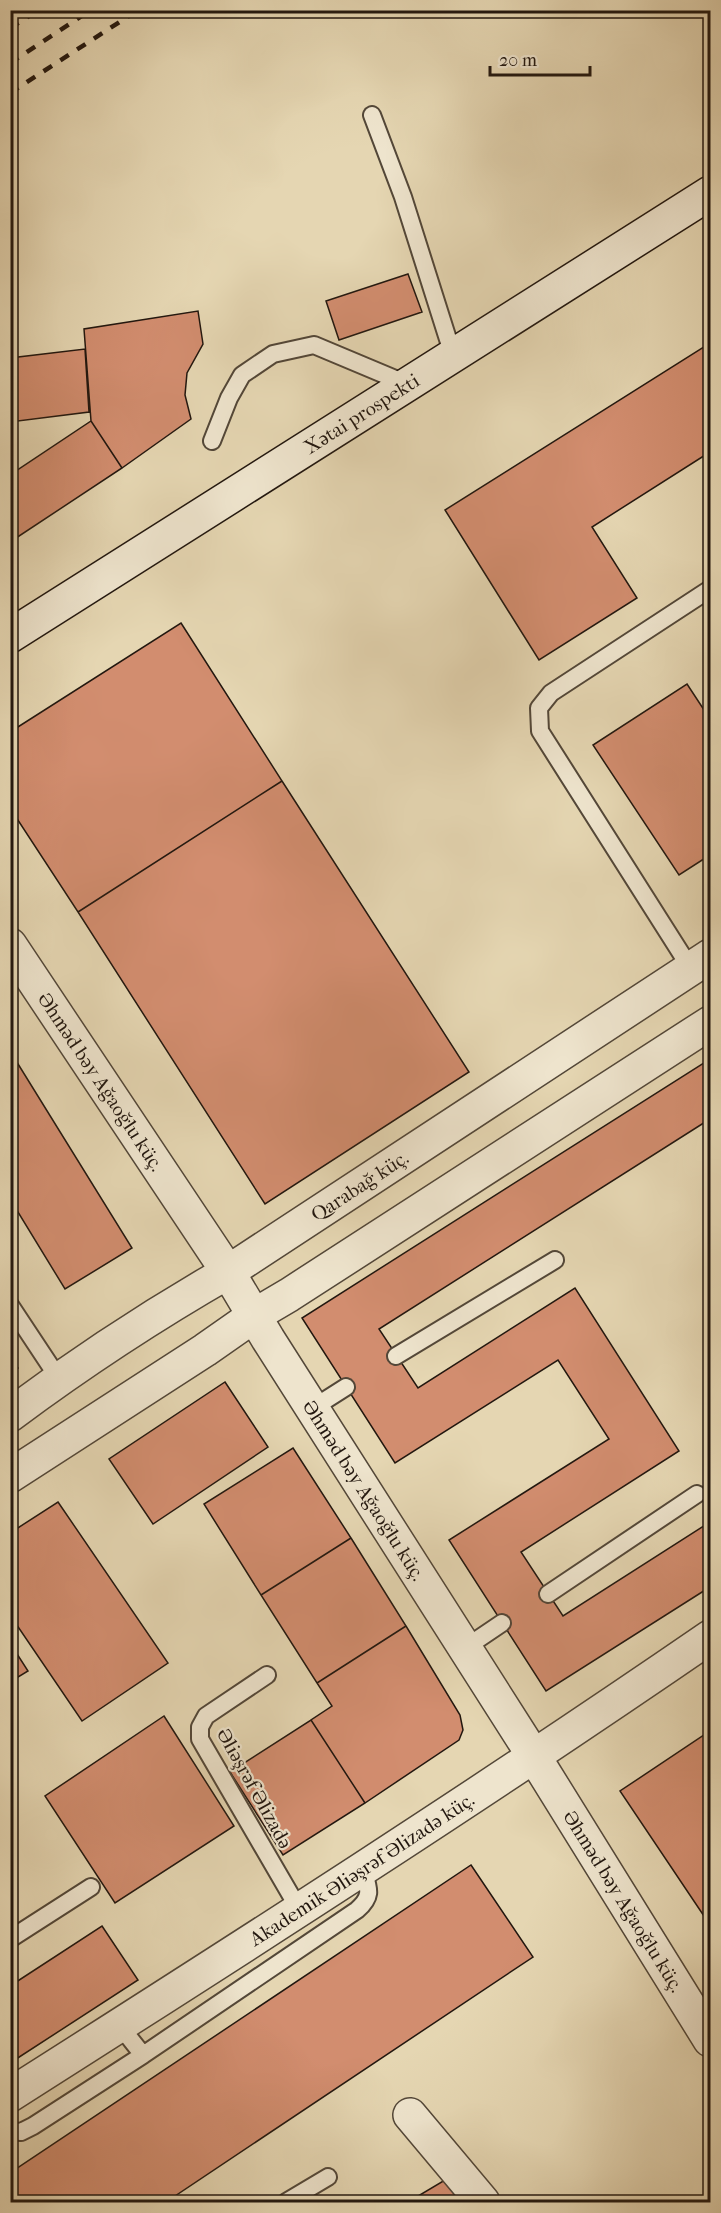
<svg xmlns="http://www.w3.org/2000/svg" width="721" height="2213" viewBox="0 0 721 2213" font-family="'IM FELL French Canon',serif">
	<rect width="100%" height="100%" fill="#e5d6b2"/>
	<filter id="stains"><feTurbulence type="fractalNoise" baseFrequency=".00333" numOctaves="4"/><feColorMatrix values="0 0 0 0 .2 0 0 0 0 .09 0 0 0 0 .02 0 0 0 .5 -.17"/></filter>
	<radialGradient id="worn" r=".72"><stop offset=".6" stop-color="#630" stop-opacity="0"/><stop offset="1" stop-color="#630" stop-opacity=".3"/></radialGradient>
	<path fill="#d28d6f" stroke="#22170f" stroke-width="1.5" d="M408,274L422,312L339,340L326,301Z
		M198,311L203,344L187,373L185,395L191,419L122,468L91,421L84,329Z
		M710,343V452L592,527L637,598L539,660L445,510Z
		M85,349L89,412L10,422V358Z
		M91,421L122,468L10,542V475Z
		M181,623L282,781L78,912L10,808V732Z
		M687,684L710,719V855L679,875L593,745Z
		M282,781L469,1072L265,1204L78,912Z
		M10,1051L132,1248L65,1289L10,1199Z
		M710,1059V1119L379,1329L418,1388L575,1288L679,1451L521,1552L563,1616L710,1522V1587L546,1691L449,1540L609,1439L558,1360L395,1463L302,1318Z
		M10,1356L18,1368L10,1373Z
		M225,1382L268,1447L153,1524L109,1459Z
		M293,1448L351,1538L261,1595L204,1504Z
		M58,1502L168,1663L82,1721L10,1615V1533Z
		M351,1538L406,1626L317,1683L261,1595Z
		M406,1626L460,1715L463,1730L459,1740L365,1803L311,1720L332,1706L317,1683Z
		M10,1643L28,1671L10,1682Z
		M164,1716L234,1826L115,1903L45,1796Z
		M311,1720L365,1803L283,1855L230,1772Z
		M710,1731V1925L620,1791Z
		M471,1865L533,1957L166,2202H10V2173Z
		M102,1926L138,1980L10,2063V1986Z
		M450,2177L466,2202H408Z"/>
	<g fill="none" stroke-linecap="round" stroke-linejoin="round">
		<g stroke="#534738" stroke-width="20">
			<path id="service" d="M372,115L403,197L453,355
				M212,441L229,398L242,375L273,354L314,345L407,384
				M691,969L540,731L539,708L551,693L710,589
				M10,1305L59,1379
				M396,1356L555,1260
				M313,1408L346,1387
				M548,1594L697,1494
				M465,1648L502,1623
				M267,1675L206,1716L200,1727V1739L300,1911
				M10,1939L91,1887
				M120,2026L143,2055L357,1910C373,1896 369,1889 363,1870
				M10,2131L21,2132L33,2126L143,2055
				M286,2202L328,2177"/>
		</g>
		<g stroke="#534738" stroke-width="36">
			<g id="minor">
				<path id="s1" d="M10,1415C80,1363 153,1315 228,1272L710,956"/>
				<path d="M10,1476L205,1350L255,1315L289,1295L710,1023"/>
				<path id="s2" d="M10,2095C246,1945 480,1795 710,1637"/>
				<path d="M410,2115L483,2202"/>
			</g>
		</g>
		<g stroke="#534738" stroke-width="36">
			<g id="tertiary">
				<path id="s3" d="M10,945L228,1272L268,1339L535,1758L710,2040"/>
			</g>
		</g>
		<g stroke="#22170f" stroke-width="36">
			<g id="secondary">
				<path id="s4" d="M10,636L710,193"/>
			</g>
		</g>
		<use href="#service" stroke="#eee4cd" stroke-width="16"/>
		<use href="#minor" stroke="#eee4cd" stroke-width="33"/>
		<use href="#tertiary" stroke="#eee4cd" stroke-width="33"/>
		<use href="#secondary" stroke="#eee4cd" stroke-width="33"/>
		<path stroke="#22170f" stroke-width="4.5" stroke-dasharray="10 10" stroke-linecap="butt" d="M10,28L39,10
			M10,63L91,10
			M10,93L138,10"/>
	</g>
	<g text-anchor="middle" stroke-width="4.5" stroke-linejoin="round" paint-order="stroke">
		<g font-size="20" fill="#22170f" stroke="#eee4cd">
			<text dy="7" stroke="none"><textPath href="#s4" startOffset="416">Xətai prospekti</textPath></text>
			<text dy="7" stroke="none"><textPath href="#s3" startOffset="164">Əhməd bəy Ağaoğlu küç.</textPath></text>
			<text dy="7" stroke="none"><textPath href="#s1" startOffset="418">Qarabağ küç.</textPath></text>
			<text dy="7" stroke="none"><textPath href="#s3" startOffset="650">Əhməd bəy Ağaoğlu küç.</textPath></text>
			<text transform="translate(255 1788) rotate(61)" y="7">Əliəşrəf Əlizadə</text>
			<text dy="7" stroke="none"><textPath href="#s2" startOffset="418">Akademik Əliəşrəf Əlizadə küç.</textPath></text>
			<text dy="7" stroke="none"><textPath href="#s3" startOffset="1136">Əhməd bəy Ağaoğlu küç.</textPath></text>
		</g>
	</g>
	<rect width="721" height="2213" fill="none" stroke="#e5d6b2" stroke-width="36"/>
	<rect x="12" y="12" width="697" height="2189" fill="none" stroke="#22170f" stroke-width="3"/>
	<rect x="18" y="18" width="685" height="2177" fill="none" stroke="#22170f" stroke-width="1.5"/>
	<path d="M490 66v9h100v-9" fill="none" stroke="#22170f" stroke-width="3"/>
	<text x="499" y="66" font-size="18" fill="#22170f" stroke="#eee4cd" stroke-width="4.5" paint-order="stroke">20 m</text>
	<rect width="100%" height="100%" filter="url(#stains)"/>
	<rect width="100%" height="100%" fill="url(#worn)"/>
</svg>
